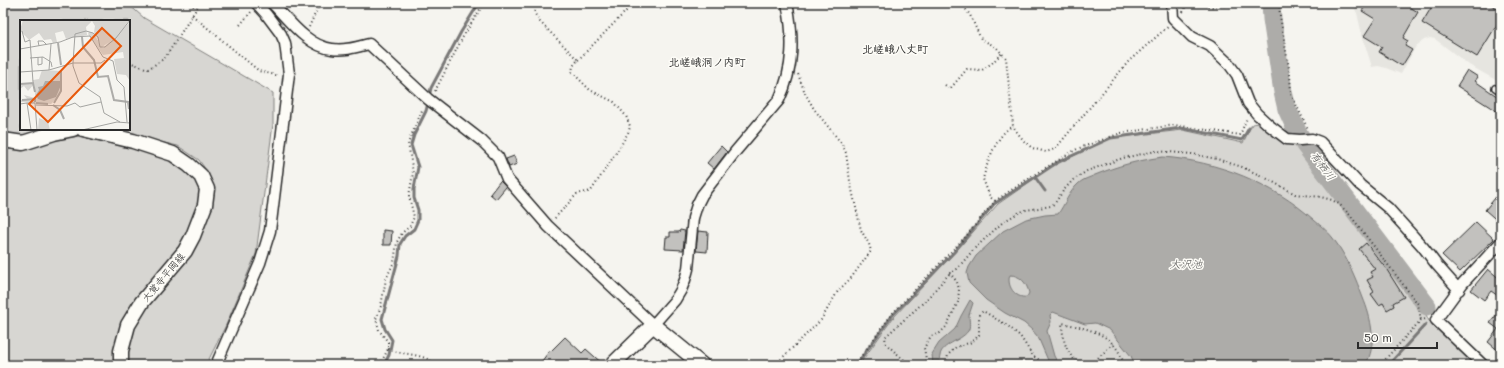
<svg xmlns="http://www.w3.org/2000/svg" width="1504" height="368" viewBox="0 0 1504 368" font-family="Mali,'Klee One',sans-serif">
	<rect width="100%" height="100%" fill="#f5f4ef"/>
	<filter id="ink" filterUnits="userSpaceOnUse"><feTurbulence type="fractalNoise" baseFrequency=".025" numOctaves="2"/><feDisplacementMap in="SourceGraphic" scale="8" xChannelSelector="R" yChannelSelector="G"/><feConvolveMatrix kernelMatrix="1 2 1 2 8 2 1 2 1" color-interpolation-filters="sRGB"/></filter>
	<g filter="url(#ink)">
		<path fill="#e6e5e0" d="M1351,3H1501V83L1469,65L1435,39L1430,38L1424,40L1416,46L1401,74L1386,68L1378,66L1372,67L1362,35L1357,13Z"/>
		<path fill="#d7d6d2" stroke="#81807e" d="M3,3H127L144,18L273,93V124L256,254L226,325L206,365H127C126,329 150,299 169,270C183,250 196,229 210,208L214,190L208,173L199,160L178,146L101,129H129V21H21V129H52L21,137L3,135Z
			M1258,123L1287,144H1300L1328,179L1420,302L1429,321L1476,365H859L893,318L956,251L998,204L1051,167L1111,138L1183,130L1243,143L1252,124Z
			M80,136L169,157L196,178L202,191L189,232L180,248L153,279L117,365H3V146Z"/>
		<path fill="#adaca9" stroke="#797877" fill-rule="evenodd" d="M1163,157C1217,161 1273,183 1314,220C1321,226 1330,233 1335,241C1347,257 1356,279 1363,298C1371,317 1378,346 1365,365H1135L1131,356L1110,330L1095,323L1085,324L1053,312L1050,315L1051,322L1047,331L1054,356L1059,365H1050L1038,337L1032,330L1024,323L1005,313L986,300L969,283L967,273L969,267L976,256L1003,231L1026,219L1045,215L1058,214C1065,204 1069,192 1078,184C1083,179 1089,178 1095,175C1117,166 1139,160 1163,157ZM1010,275C1020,275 1027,283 1029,293L1027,297C1015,299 1006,285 1010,275Z
			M970,300L973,303C972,307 970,311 969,315C969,321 971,326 968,331C961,341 941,344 940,356C939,358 940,362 940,365H933L932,354L939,343L955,329L961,316Z"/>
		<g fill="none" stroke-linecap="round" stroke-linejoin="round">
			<path stroke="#797877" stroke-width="3" d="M429,97L431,88L461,32L479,3
				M1035,177L1045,191
				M384,365L389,355L392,340L385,329L382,319L399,256L400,244L405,236L414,229L418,220V210L414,198V189L418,167L411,145L414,135L426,111L428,103
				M856,365L892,316L954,252L994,204L1058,162L1111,138L1181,128L1242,140L1249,128
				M1397,365L1392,361L1426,324"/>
			<path stroke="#adaca9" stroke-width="19" d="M1271,3L1272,19L1283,92L1287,109L1297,131L1305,145L1427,306"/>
		</g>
		<path fill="#c2c1be" stroke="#2b2b2b" d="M1367,3H1403L1418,12L1403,38L1408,41L1405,46L1412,50L1402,66L1379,52L1382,47L1364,36L1375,19L1362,11Z
			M1434,3H1488L1501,11V18L1477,57L1422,23Z
			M1467,70L1478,77L1475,81L1501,99V114L1457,86Z
			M721,146L727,152L714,169L707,163Z
			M514,156L517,164L509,167L506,159Z
			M500,181L506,187L496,199L490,194Z
			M1501,191V224L1485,210Z
			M1476,222L1494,239L1460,272L1442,255Z
			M383,230L392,231L391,245H383Z
			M680,230L685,231L683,250L665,249L666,237H670V232H679Z
			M698,231L708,232L707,252L696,251Z
			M1366,243L1387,270L1404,297L1393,303L1394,306L1387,310L1383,303L1379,305L1371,294L1374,292L1367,280L1373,277L1370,272L1375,269L1359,249Z
			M1488,269L1501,280V298L1491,291L1484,300L1471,290Z
			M1501,309V353L1488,342L1498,329L1490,323Z
			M565,337L582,353L586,349L604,365H539L550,350L551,351Z"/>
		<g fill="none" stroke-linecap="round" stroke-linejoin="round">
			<g stroke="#2b2b2b" stroke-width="8">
				<path id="lane" d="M1495,88L1501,92"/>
			</g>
			<g stroke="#2b2b2b" stroke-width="13">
				<path id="street" d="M272,3C289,20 307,46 332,49C345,51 357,47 369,44L428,99L482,141L498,157L507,179L548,226L653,325L675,300L681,290L685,280L688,269L693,218L697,205L702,195L735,152L779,100C794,68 794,37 787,3
					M1172,3L1173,18L1192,37L1210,46L1229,64L1237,75L1248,103L1257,114L1270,126L1287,139L1300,140L1312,139L1320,142L1360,185L1388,208L1423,247L1436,264L1459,290
					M216,365L260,263L270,231L289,74L285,43L281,34L266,14L256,3
					M1483,365L1436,320L1463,283L1501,242"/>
			</g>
			<g stroke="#2b2b2b" stroke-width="17">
				<path id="secondary" d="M83,129L133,141L173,154L189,165L201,176L207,189L205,205L193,236L185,251L142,302L128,325L121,351V365
					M3,140L23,143L54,133L73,129
					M612,365L653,325L702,365"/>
			</g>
			<path stroke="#2b2b2b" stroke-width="2" stroke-dasharray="1 3" stroke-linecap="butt" d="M190,3L196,8
				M533,3L535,14L540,22L578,60L573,66L572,72L590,90L614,102L626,116L630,126L629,131L620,147L591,191L577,194L554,219
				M961,3L970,15L981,39L996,47L1006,58L1012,115L1013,126L1017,132L1024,141L1032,148L1046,152L1055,149L1129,61L1164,30L1168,27
				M1205,3L1208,6L1213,7L1235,4H1262
				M1279,3L1280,16L1290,74L1291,94L1308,129
				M1183,12L1187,3
				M192,15L259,71L279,76
				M240,25L251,12
				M309,27L320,3
				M578,60L634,3
				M129,62L148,69L165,58L200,3
				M945,85L950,89L967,69L982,70L992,63L1002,53
				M435,91L463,37L484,3
				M995,201L990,197L983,179C987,163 997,133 1013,126
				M388,349C404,356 422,352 436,365
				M1098,358L1113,344
				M380,365L388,349V342L379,330L376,319L381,306L386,279L394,262L397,242L402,233L410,226L414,217L409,196L413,173L408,143L423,108
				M775,365L821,320L838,291L851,278L871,251L869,244L861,230L850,181L846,153L842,144L814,109L805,93L798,74
				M855,365L891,315L967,235L995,201L1032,176L1077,149L1121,133L1175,125L1240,135L1247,118
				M910,365L886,344L885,337L925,301L950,273
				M927,365L924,348L931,336L940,333L946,327L958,302L959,289L957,282L950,273L957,269L974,249L1003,222L1018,213L1026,210L1051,206L1055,203L1063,191L1073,180L1087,171L1123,158L1156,151L1192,154L1217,159L1242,167L1264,177L1295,194L1321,197L1332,200L1339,204L1350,215L1418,304L1421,320
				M946,365L948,355L956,347L972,342L979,335V315L983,311L1008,326L1020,336L1033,356L1041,361L1043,365
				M1037,365L1041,361
				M1079,365C1066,351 1063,343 1062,323C1090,329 1116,334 1124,365
				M1380,365L1421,320L1426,319
				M1462,365L1466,361"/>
			<use href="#lane" stroke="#fdfcf7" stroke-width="5"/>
			<use href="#street" stroke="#fdfcf7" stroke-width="10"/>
			<use href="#secondary" stroke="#fdfcf7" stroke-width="14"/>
		</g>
	</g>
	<g text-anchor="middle" stroke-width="3" stroke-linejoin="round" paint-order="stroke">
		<g font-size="10" fill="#2b2b2b" stroke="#fdfcf7">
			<text transform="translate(163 277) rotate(-50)" y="4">大覚寺平岡線</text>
		</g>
		<g font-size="11" font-weight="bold" fill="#2b2b2b" stroke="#fdfcf7">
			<text x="895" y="53">北嵯峨八丈町</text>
			<text x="707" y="66">北嵯峨洞ノ内町</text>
		</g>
		<g font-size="11" font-style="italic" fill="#585857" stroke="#fdfcf7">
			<text transform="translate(1323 166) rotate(53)" y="4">有栖川</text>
			<text x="1186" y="268">大沢池</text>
		</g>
	</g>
	<g transform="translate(20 20)">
		<rect width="110" height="110" fill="#f5f4ef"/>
		<path d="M3,0H109L98,16L82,27L74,12L75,6L72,1L66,7L67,15L46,19L43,11L35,13L37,22L33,23L31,19L24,20L19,13L9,20L0,10ZM110,2V61L106,55L97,54L94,39L104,38L103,32L83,35L68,14L69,12L73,13L83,28ZM22,50L41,51L40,75L31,84L1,82V80L7,79L4,75L15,78V71L14,64L8,71L4,66L0,69V64L13,63V60L19,59ZM19,98L28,102L30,110H36H18Z" fill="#d7d6d2"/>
		<path d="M25,61H40L41,65L36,77L24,81L18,79L16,75L19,70L18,67L23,66Z" fill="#adaca9"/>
		<path fill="none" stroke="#adaca9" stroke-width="2" d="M62,17L63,27L74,40L78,57L88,56L94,80L108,82L109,89M38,23L41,45M0,64L13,63L15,72M2,80L15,79V82M16,83L28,84M34,83L41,71V51M33,85L40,90L44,99"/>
		<path fill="none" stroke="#a4a4a1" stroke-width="1" d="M2,11L5,22L10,20L13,62M19,26L18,21H23L27,25M0,29L40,22L53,17L70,16L83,37L93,41L97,60L104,67L107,102M18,37V45L22,44V37M10,38L23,37L31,42L32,47M85,40L81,43H53V46L59,63L80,77L84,93L100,102M29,50L31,24M0,52L29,50L53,43L55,14L66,11L73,13L78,17L80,27H85L96,18L110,0M7,83H15L17,110M0,84L7,83L11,110M16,85L47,86L55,83L60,87L81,82M62,110L97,102L110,103"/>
		<path fill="#e8590c" fill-opacity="0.15" stroke="#e8590c" stroke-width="2" d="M82,8L101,26L28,102L9,84Z"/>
		<rect width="110" height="110" fill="none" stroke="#2b2b2b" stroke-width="2"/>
	</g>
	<rect width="1504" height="368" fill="none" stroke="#fdfcf7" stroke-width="16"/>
	<rect x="8" y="8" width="1488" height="352" fill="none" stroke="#2b2b2b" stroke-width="1.5" filter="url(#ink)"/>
	<path d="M1358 342v6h79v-6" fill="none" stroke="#2b2b2b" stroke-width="2"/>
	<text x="1364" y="342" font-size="12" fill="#2b2b2b" stroke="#fdfcf7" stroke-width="3" paint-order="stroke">50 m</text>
</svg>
